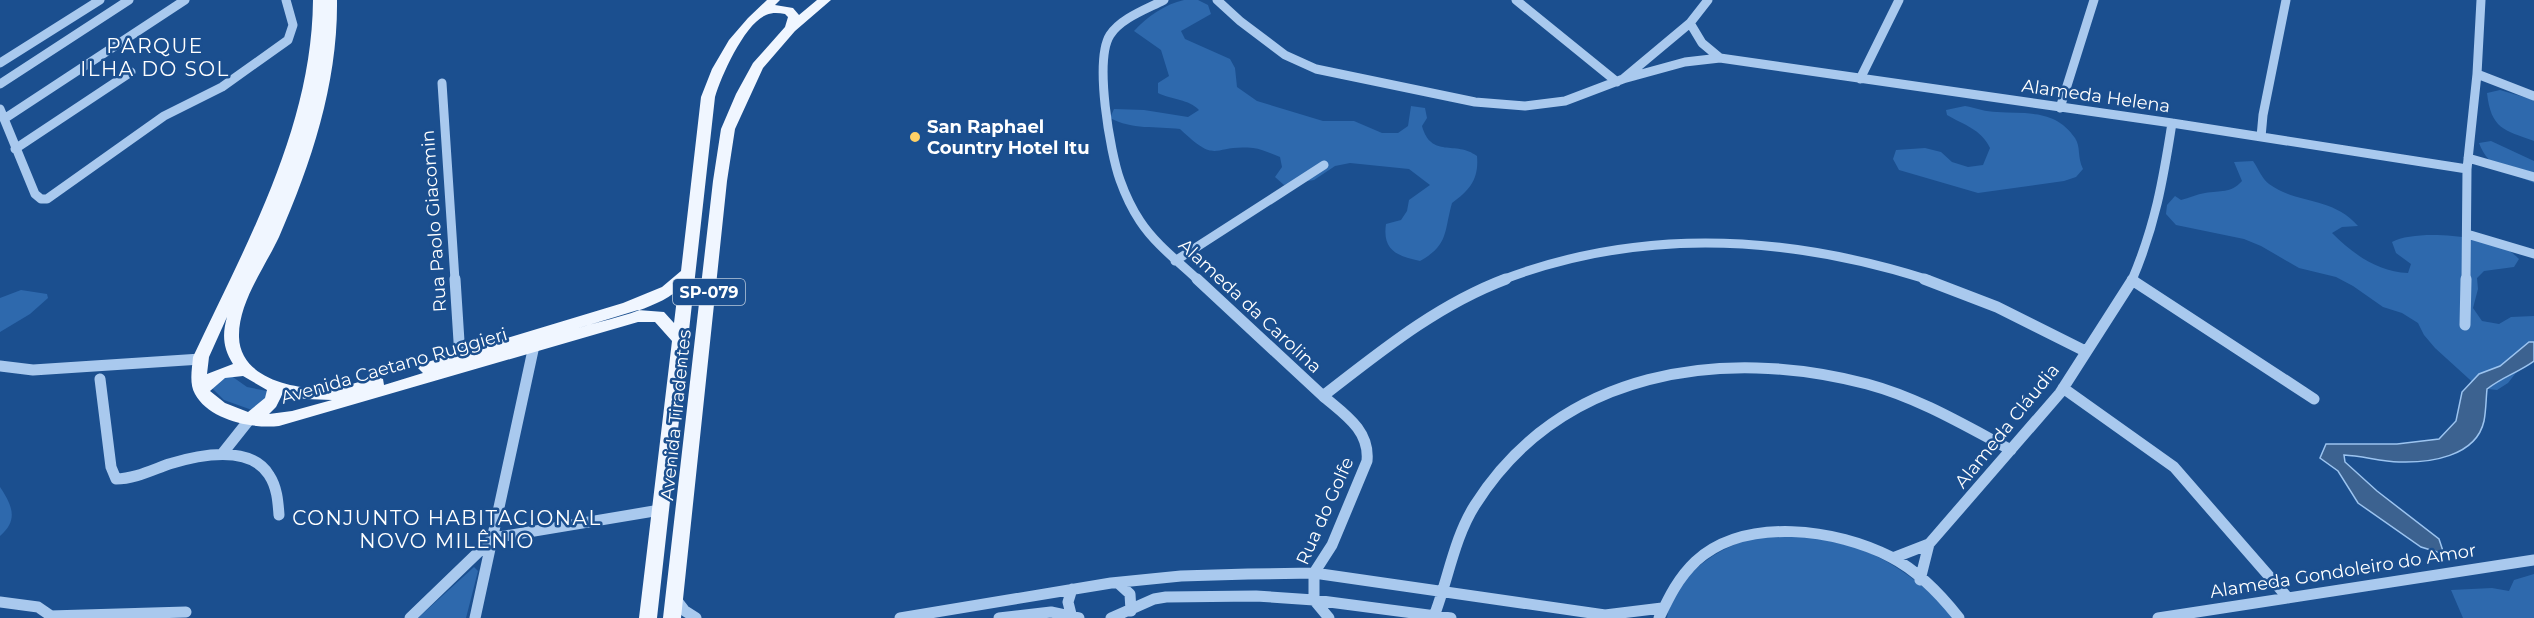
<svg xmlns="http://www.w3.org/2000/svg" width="2534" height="618" viewBox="0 0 2534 618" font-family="Montserrat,sans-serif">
	<rect width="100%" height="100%" fill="#1b4f8f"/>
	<path fill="#2e69ad" d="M1184,0H1198L1208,5L1211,14L1181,31L1185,39L1230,59L1235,68L1237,87L1257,101L1323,121H1354L1382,133H1398L1408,126L1411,106L1425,108L1427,118L1422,126C1431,159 1456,140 1477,156C1479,179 1470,190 1452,203C1444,231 1449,245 1420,261C1398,256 1382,251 1386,224L1401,220L1407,211L1409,200L1430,185L1409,169L1350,163L1335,166L1314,180L1284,185L1275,177L1282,167L1280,157C1272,154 1262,149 1253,148C1211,144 1219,166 1180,129C1156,126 1132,130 1110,118L1114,109L1144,110L1188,117L1199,110C1189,99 1172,100 1158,93V83L1169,76L1161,50L1134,31C1147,17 1165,4 1184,0Z
		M2500,90L2534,100V141C2504,130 2491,129 2487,93Z
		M1965,106C1976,108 1986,112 1997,112C2027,114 2055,109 2075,138C2081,147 2077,157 2083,169L2076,177L2064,181L1978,193L1899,170L1893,159L1896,150L1925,148L1941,152L1952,162L1968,167L1983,165L1990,148C1981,129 1964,125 1947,115L1946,110Z
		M2491,141L2534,161V183C2510,172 2489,170 2479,143Z
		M2253,161C2258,168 2262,179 2269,184C2298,205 2332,196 2358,226L2342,227L2332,233C2353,254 2378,272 2408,273L2411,264L2396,253L2392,242C2416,229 2479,236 2504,247C2509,250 2515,255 2519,259L2514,267L2484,271L2477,278L2478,289L2473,308L2482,321L2499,324L2511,317L2534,316V357L2515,374L2508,383L2497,390L2479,388L2435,348L2424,335L2418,323L2402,313L2383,307L2353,286L2336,277L2299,268L2261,246L2244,239L2176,225L2166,214L2167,205L2175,196L2181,200C2189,198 2197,194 2205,193C2221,190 2230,194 2242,181L2234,162Z
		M21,290L47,294L48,298L30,314L0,332V298Z
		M230,375L247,387L267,391L269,396L252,410L224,400L212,388L214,382Z
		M0,487C12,505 19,520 0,536Z
		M1805,536C1820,539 1836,542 1851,546C1888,557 1931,588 1953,618H1667C1673,576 1720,545 1759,537C1773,534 1790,536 1805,536Z
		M474,567L478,571L466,618H418Z
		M2534,574V618H2463L2451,590L2492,588L2509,591L2514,580Z"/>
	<path fill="#3c6290" stroke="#9cc4f0" stroke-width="1.5" d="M2529,342H2534V361C2519,372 2502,377 2487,389C2486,399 2486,411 2484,421C2476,457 2429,463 2399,462C2380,461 2362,456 2344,455L2345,462L2377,491L2439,539L2444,554L2421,547L2358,503L2338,471L2320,458L2326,444H2397L2439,439L2456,421L2462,392L2479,374L2500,366Z"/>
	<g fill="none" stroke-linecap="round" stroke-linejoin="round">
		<path stroke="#a9c9ee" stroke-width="9" d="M1164,0C1147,9 1121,18 1110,35C1094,60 1110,152 1120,180C1125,194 1132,209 1140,221C1155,244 1179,262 1198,280
			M1217,0L1240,21L1285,55L1316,69L1475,102L1525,106L1565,101L1623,79L1690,23L1708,0
			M1516,0L1617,82
			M1690,23L1702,43L1720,58
			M0,63L100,0
			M2477,74L2534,96
			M1623,79L1685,62L1720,58L2172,123L2467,169
			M1860,79L1899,0
			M442,83L455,280
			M0,84L129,0
			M2060,108L2094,0
			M0,109L35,194L41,199H47L164,116L222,87L288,40L293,25L286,0
			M4,119L185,0
			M2261,137L2263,115L2286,0
			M15,149L131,72
			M2468,158L2534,177
			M2467,234L2534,254
			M1175,261L1324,165
			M1502,280C1643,226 1787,235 1929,280
			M2132,280C2155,226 2163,181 2172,123
			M2466,280L2467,169L2477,74L2481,0"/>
		<path stroke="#a9c9ee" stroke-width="11" d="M455,279L460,357
			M1197,279L1323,396C1381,351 1437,305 1506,279
			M1924,279L1997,307L2085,351
			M2132,280L2314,399
			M2465,325L2466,279
			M0,366L33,370L201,359
			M100,379L111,467L116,479C134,479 152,470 169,464C198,455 250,444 269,475C277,487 278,501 279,515
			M2063,388L2174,467L2288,598
			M1323,396C1344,414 1370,430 1367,461L1332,545L1314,573V600L1329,618
			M222,454L249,420
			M493,538L660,510
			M1893,558L1929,544
			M1920,580L1929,544L2060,393L2133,279
			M1118,583L1130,594L1131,611
			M1072,589L1068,602L1072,618
			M675,598L685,611L696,618
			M0,602L38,607L54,618
			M50,616L186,612
			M1434,616C1448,580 1454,538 1475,505C1560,370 1722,346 1867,384C1919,398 1964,425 2011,450
			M410,618L493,538
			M475,618L535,341
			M900,618L1111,583L1181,576L1248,574L1314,573L1605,615L1662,608
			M999,618L1051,612L1079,618
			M1111,618L1154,599L1166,597L1256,596L1314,600L1451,618
			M1659,618C1669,597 1678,578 1696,561C1746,516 1837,529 1891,557C1918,571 1941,595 1959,618
			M2158,618L2534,560"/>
		<path fill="#f0f6ff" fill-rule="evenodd" d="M313,0H337C338,82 312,162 279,237C265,267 238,303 239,337C240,379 296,390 328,388C345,387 361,381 377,377L383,379L384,385L423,373L418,368L421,364L623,303L662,287L681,271L701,97L712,69L729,40L748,18L767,0H780L775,5L793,8L799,15L817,0H831L795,31L763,68L735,129L727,181L681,618H663L713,181L721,129L736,94L753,63L785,27L788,17L785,14C779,13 773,12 766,15C745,23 721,76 715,97L657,618H639L672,341L655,322H638L279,426C252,429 209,420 195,394C189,384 192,369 193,357C246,244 312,128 313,0ZM678,290L674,323L664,312L638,310L579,328C608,319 655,310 678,290ZM227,317C222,335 223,348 233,364L207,374L209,357ZM243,376L267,390L265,398L248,412L225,403L210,391L225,378ZM282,395L306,399L332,400L292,411L269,414L276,407Z"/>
	</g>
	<circle fill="#ffd166" stroke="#1b4f8f" stroke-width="2" cx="915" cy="137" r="6"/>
	<g text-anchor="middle" stroke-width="5" stroke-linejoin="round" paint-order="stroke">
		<rect fill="#1b4f8f" stroke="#bbcadd" stroke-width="1.5" x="673" y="279" width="72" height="26" rx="4.5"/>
		<g font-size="16" font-weight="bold" fill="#fff">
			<text x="709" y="298">SP-079</text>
		</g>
		<g font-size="18" fill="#fff" stroke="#1b4f8f">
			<text transform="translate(2096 96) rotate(8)" y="6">Alameda Helena</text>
			<text transform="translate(434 221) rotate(-94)" y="6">Rua Paolo Giacomin</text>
			<text transform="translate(1250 306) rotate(43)" y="6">Alameda da Carolina</text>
			<text transform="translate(394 366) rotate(-16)" y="6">Avenida Caetano Ruggieri</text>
			<text transform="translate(676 415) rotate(-84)" y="6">Avenida Tiradentes</text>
			<text transform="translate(2007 426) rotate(-51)" y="6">Alameda Cláudia</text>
			<text transform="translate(1325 511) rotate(-66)" y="6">Rua do Golfe</text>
			<text transform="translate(2343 571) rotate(-9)" y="6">Alameda Gondoleiro do Amor</text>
		</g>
		<g font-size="18" font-weight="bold" fill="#fff" stroke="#1b4f8f" text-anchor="start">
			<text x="927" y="133">San Raphael<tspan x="927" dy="21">Country Hotel Itu</tspan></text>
		</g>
		<g font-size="20" letter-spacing="1.5" fill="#fff" stroke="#1b4f8f">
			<text x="155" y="53">PARQUE<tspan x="155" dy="23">ILHA DO SOL</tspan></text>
			<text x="447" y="525">CONJUNTO HABITACIONAL<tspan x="447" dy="23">NOVO MILÊNIO</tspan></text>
		</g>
	</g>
</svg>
